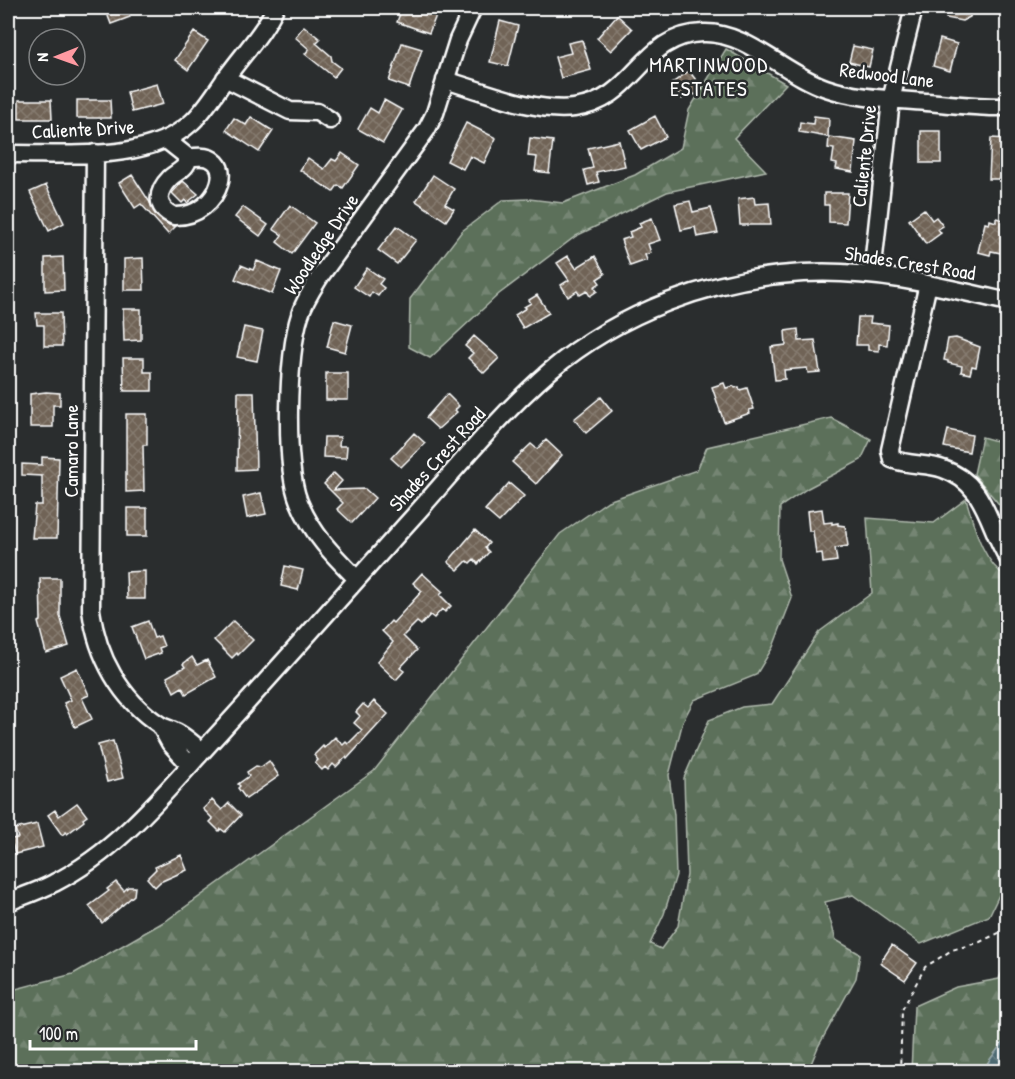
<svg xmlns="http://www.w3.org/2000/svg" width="1015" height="1079" viewBox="0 0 1015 1079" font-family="'Patrick Hand',sans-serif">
	<defs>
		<pattern id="forest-firs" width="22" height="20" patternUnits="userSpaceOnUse" patternTransform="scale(1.5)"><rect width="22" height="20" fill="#5c705a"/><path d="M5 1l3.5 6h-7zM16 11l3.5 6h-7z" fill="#748573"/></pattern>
		<pattern id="water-waves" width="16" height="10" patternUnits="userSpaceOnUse" patternTransform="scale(1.5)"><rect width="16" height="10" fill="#4e6b72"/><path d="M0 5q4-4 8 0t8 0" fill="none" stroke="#698187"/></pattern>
		<pattern id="building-cross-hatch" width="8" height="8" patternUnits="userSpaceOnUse" patternTransform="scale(1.5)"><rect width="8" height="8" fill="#6f6356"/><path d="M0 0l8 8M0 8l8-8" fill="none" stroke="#857a6f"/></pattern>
	</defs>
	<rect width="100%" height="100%" fill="#2a2d2e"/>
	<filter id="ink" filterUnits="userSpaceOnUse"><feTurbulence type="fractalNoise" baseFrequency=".0167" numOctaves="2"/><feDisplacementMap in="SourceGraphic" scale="12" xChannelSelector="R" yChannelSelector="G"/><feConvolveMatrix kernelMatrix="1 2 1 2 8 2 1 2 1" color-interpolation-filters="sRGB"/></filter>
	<g filter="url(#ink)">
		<path fill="url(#forest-firs)" stroke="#aeb8ac" stroke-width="1.5" d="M726,49L786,84L734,138L766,171L667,192L576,236L499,294L430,358L409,347L410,299L462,231L503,200L529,199L563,203L635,175L681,148L689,110Z
			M831,418L871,439L861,460L808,488L780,507L779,559L792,598L773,647L756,675L694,700L683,721L669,775L674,815L676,875L664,914L650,944L661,949L678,926L687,875L684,778L709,720L742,707L772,704L819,632L872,593L867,518L934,523L966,499C974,525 982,562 1007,577L1008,876L989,916L921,944L853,895L825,902L836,940L860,954L856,978L818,1047L808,1071H8V991L73,974L167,920L374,771L560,534L608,501L697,470L707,447Z
			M982,437L1007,444V540L1001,536L1002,508L974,474Z
			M1007,961V1037L989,1061L983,1071L911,1072L914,1006L956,987L999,979Z"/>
		<path fill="url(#water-waves)" stroke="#95a6aa" stroke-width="1.5" d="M1007,1037V1071H983L989,1061Z"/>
		<path fill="url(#building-cross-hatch)" stroke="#fff" stroke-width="1.5" d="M105,8H127L130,17L111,24Z
			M402,8H439L429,33L397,22Z
			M948,8H972L970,17L962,21L946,18Z
			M617,15L632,29L611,51L597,38Z
			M500,21L518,26L508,66L490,62Z
			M304,26L320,39L316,43L331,56L332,61L341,68L334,77L305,54L309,49L295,37Z
			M194,32L208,41L188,70L175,60Z
			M940,39L957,44L950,71L933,66Z
			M582,40L591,70L561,78L555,57L571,53L568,43Z
			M402,43L422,49L409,88L389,81Z
			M853,46L873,50L869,67L849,62Z
			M689,71L703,89L695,95L692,91L682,99L671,84Z
			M157,84L163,104L132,112L127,92Z
			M19,100H51L52,119H19Z
			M77,100H110L111,118H77Z
			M384,100L402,110L383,143L358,129L370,108L378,113Z
			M655,116L666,137L641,150L630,130Z
			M814,116L829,118L828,137L799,132L800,122L813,124Z
			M251,117L273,131L259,152L226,130L234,118L246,125Z
			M466,123L496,138L484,163L470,156L463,169L447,161Z
			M921,131H941V163H921Z
			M829,137L856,141L853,172L836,169L837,164L832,163L834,149L828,148Z
			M530,138L553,141L549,173L535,171L537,157L528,156Z
			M991,138L1008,139L1005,179H989Z
			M619,141L625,166L596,172L599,182L588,185L584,170L593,168L588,148Z
			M342,153L359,165L343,188L338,185L333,192L300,170L308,158L324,169L332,159L336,161Z
			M132,175L149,201L156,215L169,225L176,226L168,234L141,204L135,208L119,183Z
			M433,175L454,189L445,204L454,209L446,221L416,201Z
			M183,181L198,194L187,203L185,200L182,203L172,193Z
			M46,185L64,223L49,231L30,192Z
			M824,193H848L846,223L829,222V205H824Z
			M754,197L755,204L769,203L771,225H740L738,199Z
			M690,201L693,212L711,208L718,233L697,237L695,227L681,230L675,204Z
			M290,205L315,223L292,254L277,242L282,235L273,229Z
			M243,207L268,225L260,236L235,217Z
			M924,209L932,220L936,217L943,226L938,229L941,233L926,244L909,220Z
			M652,218L660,240L648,244L651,253L645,255L647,260L630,266L621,240L631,237L629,232L641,227L639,223Z
			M996,218L1008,221L1001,253L991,251L990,255L978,252L985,223L989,224L990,220L996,222Z
			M397,226L416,240L397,264L378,250Z
			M568,256L576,268L595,256L605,274L597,279L600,283L594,287L597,291L590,296L587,291L580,295L577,291L568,297L561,285L569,280L557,263Z
			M63,257L64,290L45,291V258Z
			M143,258L144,290H124V259Z
			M257,261L281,271L272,294L235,279L241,265L253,270Z
			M367,268L383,279L379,284L384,288L378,296L372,292L369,297L354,287Z
			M537,295L549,313L523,328L515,315L526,308L524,307L531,303L529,300Z
			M123,309H141V340L124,341Z
			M36,313H61L62,346H44V325H37Z
			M858,317H871L870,323L889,325L887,345L879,344V351L868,350V345H856Z
			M334,320L352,325L345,352L327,347Z
			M244,327L263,331L257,361L237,357Z
			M798,329L799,341L815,340L820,372L808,373L807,368L784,370L785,379L775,380L771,347L786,345L785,331Z
			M474,336L499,358L484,373L468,358L473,353L465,346Z
			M956,338L980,347L976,367L972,366L970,374L961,372L962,366L948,363V361L944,360L948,339Z
			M123,358H144V372H152V391H124Z
			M326,373H348V400H326Z
			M724,383L726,388L734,386L735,388L739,387L740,390L747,388L754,409L749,410L750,413L724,422L712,387Z
			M46,392L60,393V405H53V427H30V394Z
			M238,392H254L256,469L237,470Z
			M447,394L459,406L455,410L457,412L438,429L426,418Z
			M601,397L612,411L586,433L574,419Z
			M126,414H147V445H143L144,491L126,492Z
			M948,430L972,435L969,452L944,447Z
			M414,433L425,443L401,467L391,458Z
			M324,437H340L339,446H347L346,458L323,457Z
			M546,440L562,455L536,484L512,462L531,444L537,449Z
			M42,457L59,458L57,538H32L35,505H42V476L22,475V464L42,465Z
			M334,473L342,481L334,490L365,489L375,498L352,523L337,509L343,503L324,484Z
			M509,483L524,496L499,522L485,510Z
			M261,493L266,514L247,518L243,497Z
			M127,508H147V536H127Z
			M822,509L824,523L832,522V524L838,523V525L845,526L848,546L835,548L837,561L823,563L822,553L816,554L813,531H809L807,511Z
			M475,530L489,543L485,548L489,552L478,564L474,559L470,563L467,561L458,570L448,562Z
			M285,566L303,570L298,590L281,586Z
			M145,571V599H127L126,572Z
			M422,573L443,592L440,595L451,606L445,612L442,609L434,618L430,615L421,625L417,622L403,636L417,650L400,668L404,671L396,680L377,662L393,642L382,631L391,621L393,623L422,591L413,583Z
			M40,578H60V616L69,646L46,653L38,622L41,621Z
			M148,621L154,638L160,636L164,646L159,648L161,653L144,659L132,627Z
			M233,621L253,640L238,655L237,653L232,658L214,640Z
			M192,657L197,665L207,660L216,677L186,694L182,687L174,692L167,677L185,667L183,664Z
			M77,668L89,695L82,698L92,719L75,727L64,703L71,700L60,676Z
			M374,701L388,714L347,759L346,757L336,767L333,764L328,770L325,767L322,770L315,763L318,760L314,755L323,746L324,748L335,737L343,745L346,742L348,744L362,730L354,723L360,716L356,712L363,704L368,708Z
			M113,741L123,778L107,782L98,745Z
			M269,761L279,776L246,799L238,788L240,786L238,784L249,776L247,772L256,766L261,767Z
			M212,800L222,810L229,803L241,815L225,832L221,829L219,831L210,822L213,819L203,809Z
			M77,803L87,816L83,819L84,821L67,834L66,832L62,835L48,815L55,810L59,816Z
			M37,824L43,847L15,854L11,839L18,838L15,829Z
			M181,855L187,870L160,882L155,887L147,878L156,869L155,867Z
			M116,882L124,891L128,887H135L134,895L102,923L89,906L109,891L107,889Z
			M892,945L917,963L905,980L880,963Z"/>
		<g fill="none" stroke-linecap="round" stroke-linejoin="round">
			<g stroke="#fff" stroke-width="21">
				<path id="minor" d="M225,78L290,111L317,112L330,120
					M445,80C484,91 534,113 574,108C637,100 640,35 703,33C746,31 786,75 826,88C858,99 892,99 926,102C953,104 980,108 1008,107
					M165,139L189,158C243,147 221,218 174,216C154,207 157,191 170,178C174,174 181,171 185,166C187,164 188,161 189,158
					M95,153L91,610C97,656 120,699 160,725C165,728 171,729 176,732C186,737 194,745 202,751
					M8,154C65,153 146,164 192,122C206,109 217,90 228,75C244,53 264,32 275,8
					M872,275L891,100L914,8
					M928,284L890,450L892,459C909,466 927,463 943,469C987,484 987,525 1008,558
					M357,579C333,555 312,534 299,502C284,466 287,354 300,315C304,301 313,288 321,275L427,129L435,113L458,40L473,8
					M160,725L170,743L190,765
					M8,902C23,896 39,891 54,883C122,849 169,787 220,732C285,661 348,589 413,517C457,468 500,414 550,371C620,312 712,278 803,273C873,269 940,286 1008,302"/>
			</g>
			<path stroke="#fff" stroke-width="2" stroke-dasharray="4.5 4.5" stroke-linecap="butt" d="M900,1072L902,1010L925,967L952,950L980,942L1005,930L1008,926"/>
			<use href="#minor" stroke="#2a2d2e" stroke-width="16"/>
		</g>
	</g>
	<g text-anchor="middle" stroke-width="5" stroke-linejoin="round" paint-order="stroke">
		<g font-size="20" fill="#fff" stroke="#2a2d2e">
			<text transform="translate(887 75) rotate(7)" y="7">Redwood Lane</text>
			<text transform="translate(83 129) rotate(-3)" y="7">Caliente Drive</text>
			<text transform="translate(864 156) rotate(-84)" y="7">Caliente Drive</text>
			<text transform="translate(321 244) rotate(-56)" y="7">Woodledge Drive</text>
			<text transform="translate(910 263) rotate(9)" y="7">Shades Crest Road</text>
			<text transform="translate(71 451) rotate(-90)" y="7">Camaro Lane</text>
			<text transform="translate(437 459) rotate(-48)" y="7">Shades Crest Road</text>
		</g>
		<g font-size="21" letter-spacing="1.5" fill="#fff" stroke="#2a2d2e">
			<text x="709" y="72">MARTINWOOD<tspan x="709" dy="24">ESTATES</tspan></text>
		</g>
	</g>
	<rect width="1015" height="1079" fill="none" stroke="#2a2d2e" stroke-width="30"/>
	<rect x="15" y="15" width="985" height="1049" fill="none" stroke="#fff" stroke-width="2" filter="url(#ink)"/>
	<g transform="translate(57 57) rotate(269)"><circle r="28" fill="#2a2d2e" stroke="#7f8182" stroke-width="1.5"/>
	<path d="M0-4.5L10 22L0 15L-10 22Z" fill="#ff9aa2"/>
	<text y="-9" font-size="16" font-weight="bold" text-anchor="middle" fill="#ffffff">N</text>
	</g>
	<path d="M30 1040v9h166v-9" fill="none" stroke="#ffffff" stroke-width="3"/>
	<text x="39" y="1040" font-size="18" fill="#ffffff" stroke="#2a2d2e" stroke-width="4.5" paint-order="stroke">100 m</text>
</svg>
